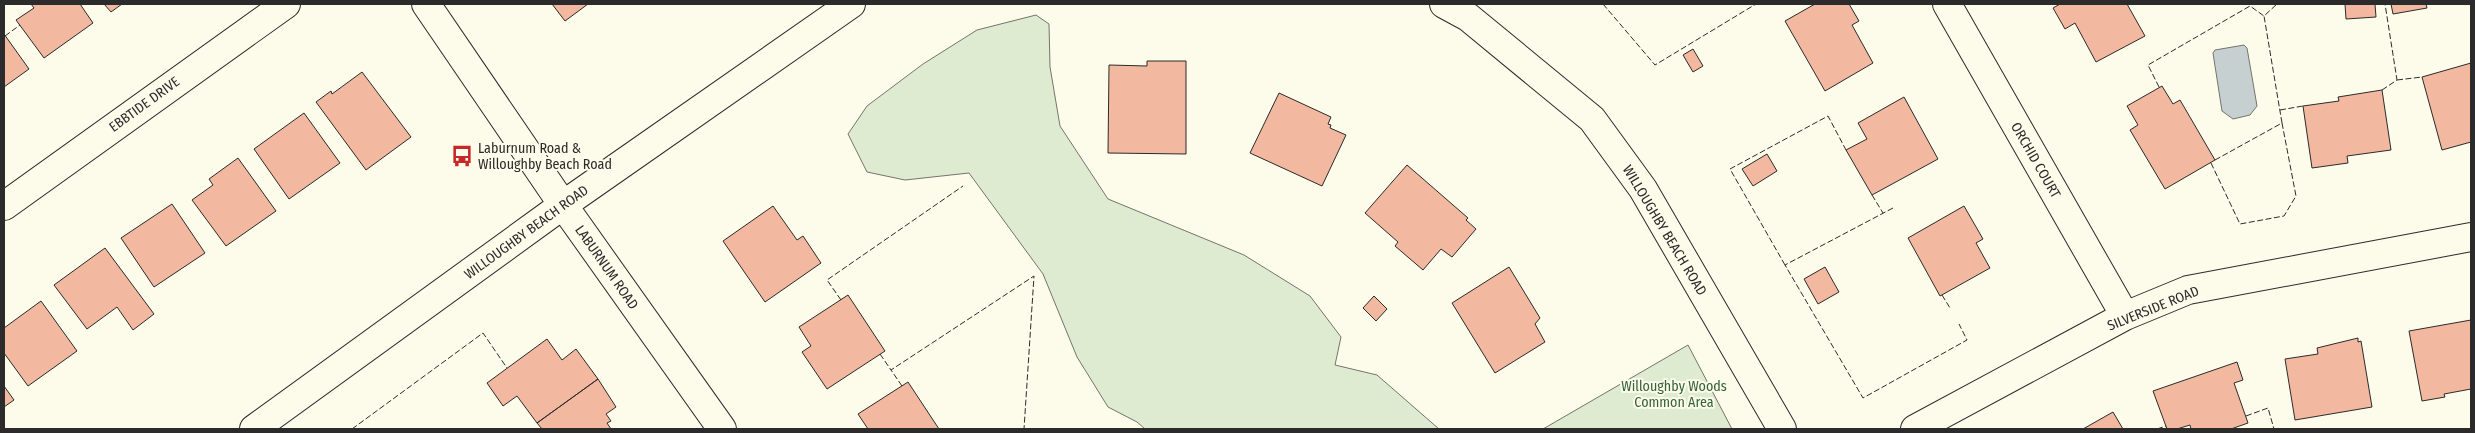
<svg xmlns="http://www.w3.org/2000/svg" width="2475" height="433" viewBox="0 0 2475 433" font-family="'Fira Sans Condensed',sans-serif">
	<rect width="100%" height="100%" fill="#fdfbea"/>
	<path fill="#deebd1" stroke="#74746e" d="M1036,15L1049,24L1050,67L1060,126L1108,199L1244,255L1310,296L1341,337L1335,365L1377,375L1439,429H1145L1137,422L1108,407L1077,357L1043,274L969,173L905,180L867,172L848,134L867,106L923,64L977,30Z
		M1688,345L1732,429H1543Z"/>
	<path fill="#c7d0d0" stroke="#74746e" d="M2244,45L2247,48L2257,106L2250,115L2233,119L2222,111L2213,53L2215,50Z"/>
	<path fill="#f2b8a0" stroke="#2b2b2b" d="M31,4H80L93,23L44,58L16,20L34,8Z
		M104,4H122L111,12Z
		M552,4H588L565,21Z
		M1815,4H1849L1859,21L1852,25L1873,63L1825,91L1785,21Z
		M2060,4H2127L2145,36L2096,62L2075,23L2065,29L2053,8Z
		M2345,4H2375L2376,17L2346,19Z
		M2391,4H2426L2427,8L2393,14Z
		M4,34L29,69L4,87Z
		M1693,49L1703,66L1693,72L1683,55Z
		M1147,61H1186V154L1108,153L1109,65L1147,66Z
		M2471,63V142L2442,150L2422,77Z
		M362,72L411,137L366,170L316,102L331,91L332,94Z
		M2162,86L2173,104L2180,100L2215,160L2165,189L2130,130L2138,125L2127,106Z
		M2382,90L2391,150L2347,156L2348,163L2312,168L2303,106L2339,101L2338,97Z
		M1279,93L1331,117L1328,124L1331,125L1330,128L1346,135L1322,186L1250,153Z
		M1904,97L1938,159L1872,195L1846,150L1867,139L1858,123Z
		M304,113L340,163L289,199L254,149Z
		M1767,154L1777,171L1753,186L1742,169Z
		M238,158L276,211L226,246L192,200L213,185L209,179Z
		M1407,165L1468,218L1466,220L1476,229L1452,257L1441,249L1423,270L1395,246L1398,242L1365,213Z
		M172,204L205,253L154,287L121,238Z
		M773,206L797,240L803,236L821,263L765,302L723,241Z
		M1964,206L1983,239L1976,243L1990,268L1940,296L1908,238Z
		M105,248L154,314L133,330L117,307L87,329L54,285Z
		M1509,267L1540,318L1535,324L1545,342L1495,373L1452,303Z
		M1825,267L1839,292L1818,304L1804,279Z
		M848,295L885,351L827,389L802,352L811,346L799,327Z
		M1374,296L1387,309L1376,321L1363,308Z
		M41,301L77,351L28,386L4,353V328Z
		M2471,320V389L2444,394L2445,397L2422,401L2409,331Z
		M2358,338V342L2361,341L2372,407L2295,420L2285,359L2318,354L2317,348Z
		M547,339L562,360L576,349L598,379L537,423L517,396L503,406L487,383Z
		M2237,362L2243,380L2234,383L2248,423L2231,429H2191L2190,425L2177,429H2167L2153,391Z
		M598,379L616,407L606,414L611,421L607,423L611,429H542L537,423Z
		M908,382L939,429H868L858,414Z
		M4,386L14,400L4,407Z
		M2113,412L2123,429H2083Z"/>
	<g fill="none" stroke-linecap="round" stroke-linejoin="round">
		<g stroke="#2b2b2b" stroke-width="30">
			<path id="minor" d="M426,4L563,205L722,429
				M1444,4L1468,17L1592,119L1643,189L1782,429
				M1947,4L2125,316
				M4,206L286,4
				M254,429L563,205L851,4
				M1915,429L2125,316L2188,290L2471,237"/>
		</g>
		<use href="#minor" stroke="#fdfbea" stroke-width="28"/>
		<path stroke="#2b2b2b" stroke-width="1" stroke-dasharray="6 2.5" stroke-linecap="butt" d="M1603,4L1655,65L1756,4
			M5,36L20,25
			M2397,80L2422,77
			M2159,87L2148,65L2250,6L2264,16L2277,4
			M2382,90L2397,80L2385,4
			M2280,110L2303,106
			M2215,160L2282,123L2264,16
			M2211,163L2240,224L2284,216L2296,196L2282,123
			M1872,195L1883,213
			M1893,208L1785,265L1863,398L1967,340L1959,324
			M1785,265L1730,169L1828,116L1846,150
			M1942,295L1950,308
			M841,300L827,280L963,186
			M880,354L891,370
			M902,386L891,370L1034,276L1024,429
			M2246,416L2268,408L2274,429
			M352,429L483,333L507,368
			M2157,429L2166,426"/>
	</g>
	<defs>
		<g id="bus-bare" transform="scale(1.725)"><path d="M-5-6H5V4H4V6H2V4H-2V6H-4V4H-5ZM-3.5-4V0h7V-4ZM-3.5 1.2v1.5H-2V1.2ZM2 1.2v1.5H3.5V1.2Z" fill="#c62828" stroke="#fdfbea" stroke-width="2.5" paint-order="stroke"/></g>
	</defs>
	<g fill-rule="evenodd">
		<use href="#bus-bare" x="462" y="156"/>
	</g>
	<g text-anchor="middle" stroke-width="4" stroke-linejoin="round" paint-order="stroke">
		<g font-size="14" fill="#2b2b2b" stroke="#fdfbea">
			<text transform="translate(144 104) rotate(-36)" y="5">EBBTIDE DRIVE</text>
			<text transform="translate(2036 160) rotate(60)" y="5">ORCHID COURT</text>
			<text transform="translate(1665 230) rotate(59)" y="5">WILLOUGHBY BEACH ROAD</text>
			<text transform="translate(526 232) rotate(-36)" y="5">WILLOUGHBY BEACH ROAD</text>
			<text transform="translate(607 267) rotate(55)" y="5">LABURNUM ROAD</text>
			<text transform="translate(2153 308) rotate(-22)" y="5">SILVERSIDE ROAD</text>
		</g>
		<g font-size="14" fill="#2b2b2b" stroke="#fdfbea" text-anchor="start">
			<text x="478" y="153">Laburnum Road &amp;<tspan x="478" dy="16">Willoughby Beach Road</tspan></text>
		</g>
		<g font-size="14" fill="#34623c" stroke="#fdfbea">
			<text x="1674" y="391">Willoughby Woods<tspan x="1674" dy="16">Common Area</tspan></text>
		</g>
	</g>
	<rect width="2475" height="433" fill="none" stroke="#2b2b2b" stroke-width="10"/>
</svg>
